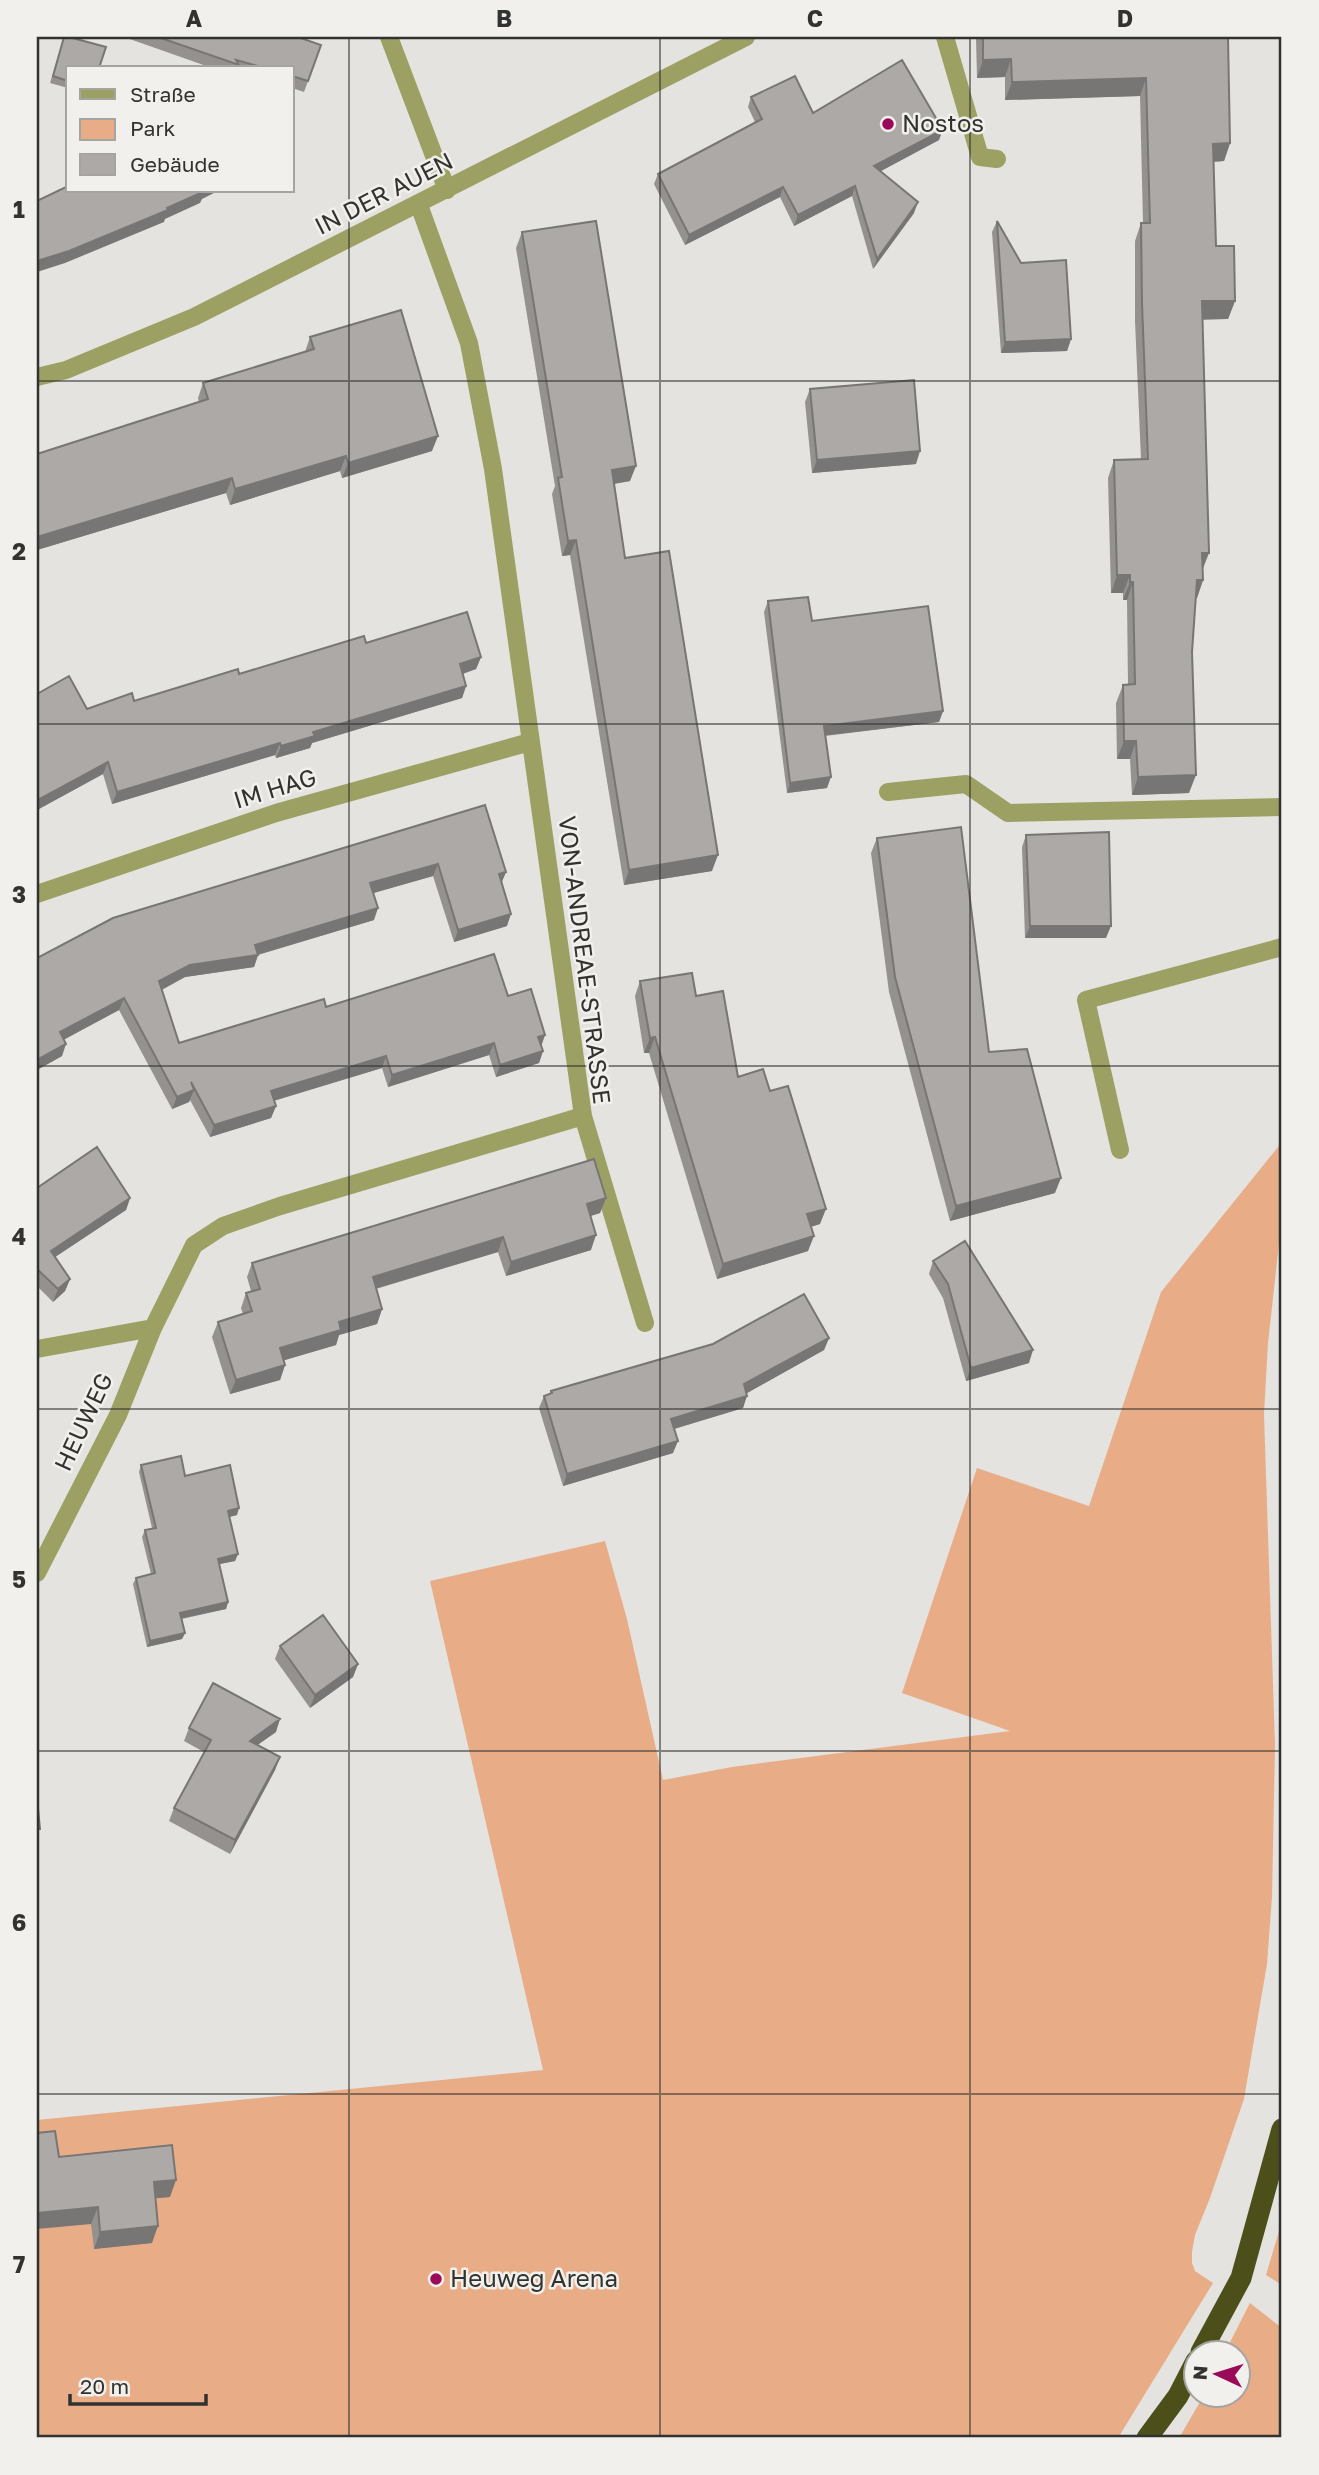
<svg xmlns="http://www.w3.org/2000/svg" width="1319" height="2475" viewBox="0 0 1319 2475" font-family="'Golos Text',sans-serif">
	<rect width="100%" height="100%" fill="#e4e3df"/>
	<path fill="#e8ad87" d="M1282,1142V1217L1268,1343L1264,1414L1275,1745L1272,1897L1267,1964L1244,2099L1210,2198L1195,2235L1192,2252V2263L1195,2271L1213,2283L1118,2438H37V2120L543,2070L430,1581L605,1541L627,1619L663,1780L732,1767L1010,1731L902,1693L977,1468L1089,1506L1161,1292Z
		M1282,2221V2285L1266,2275Z
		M1250,2303L1282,2328V2438H1179L1204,2395L1238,2394V2352H1225Z"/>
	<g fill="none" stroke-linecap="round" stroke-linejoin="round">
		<path stroke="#9ca063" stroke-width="18" d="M389,37L447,190
			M945,37L980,157L997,159
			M37,377L66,370L194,317L746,37
			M888,792L966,784L1008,813L1282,807
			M37,894L276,813L530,742
			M583,1116L645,1323
			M1120,1150L1086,1000L1282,947
			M37,1349L153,1328
			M37,1573L118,1415L153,1328L194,1245L223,1226L280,1206L583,1116L493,469L469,343L419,205"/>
		<path stroke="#4d4f1a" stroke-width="21" d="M1201,2352L1241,2278L1282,2129
			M1147,2438L1178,2396L1196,2361"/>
	</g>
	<path fill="#94918f" d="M64,37L68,68V88L50,83Z
		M124,37H298L321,45L304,92L292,88V68H212Z
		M976,37H1228L1230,143L1224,161L1213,162L1216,246L1235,301L1228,319H1202L1203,580L1197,598H1195L1192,652L1189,793L1132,795L1130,759H1117L1116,703L1123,685H1128L1127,600H1123V593H1111L1108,478L1114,460L1141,459L1135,321V241L1141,223H1143L1140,96L1005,100V77L977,78Z
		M751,97L813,113L939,140L880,171L914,213L873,269L852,196L794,226L780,197L685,245L654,184L658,174L755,122L748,107Z
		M997,221L1021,263L1071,339L1067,351L1001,353L992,232Z
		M522,232L630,481L614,484L625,558L712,871L624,885L570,555L562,556L552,494L555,486L516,248Z
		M310,337L432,451L342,478L340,471L230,505L226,493L37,550V454L199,402L198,398L203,383L305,352Z
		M810,389L916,464L812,473L805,402Z
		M768,601L812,621L943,711L939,722L825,736L827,788L787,793L764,612Z
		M366,643L481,657L476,669L463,674L466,686L462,698L312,743L310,748L276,758L275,755L112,804L103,774L37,810V694L87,709L134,701L239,674Z
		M485,805L506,872L501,883L507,926L454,942L433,876L374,893V920L258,955L254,967L185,977L162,990L179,1043L326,1007L508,996L541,1046L543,1051L539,1063L496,1077L489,1055L388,1087L382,1068L274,1100L276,1106L271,1118L210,1137L190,1100L189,1102L172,1109L119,1010L64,1039L62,1056L37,1070V1071V958Z
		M1026,835L1106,938H1025L1022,847Z
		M877,838L989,1052L1055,1193L950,1221L889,992L871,853Z
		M640,981L696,996L738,1077L770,1091L820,1224L811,1227L808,1251L717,1279L649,1053H644L635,996Z
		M37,1188L130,1198L126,1210L55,1257L70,1279L65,1291L53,1302L37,1286Z
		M606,1198L600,1213L590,1216L591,1250L506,1276L498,1252L376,1289L382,1309L377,1324L339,1335L336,1345L284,1360L285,1365L280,1380L230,1394L212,1337L218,1322L243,1314L241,1308L246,1293L251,1291L247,1277L252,1263Z
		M933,1261L1029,1363L966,1381L943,1298L929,1274Z
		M829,1338L824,1350L747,1393L743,1408L674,1429L673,1453L563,1486L539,1408L544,1396L550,1394L551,1391Z
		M141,1465L185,1476L237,1515L229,1517L238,1554L235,1561L219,1564L228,1602L226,1609L182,1619L185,1633L182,1639L147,1647L133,1584L136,1578L151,1574L142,1537L145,1530L152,1528L139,1472Z
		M280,1646L358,1664L353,1677L310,1708L275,1659Z
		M189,1728L276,1732L257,1745L280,1757L275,1770L230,1854L169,1821L174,1808L204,1752L184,1741Z
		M59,2157L170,2197L155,2198L152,2243L94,2249L91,2224Z"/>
	<path fill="#787674" d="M1011,59L1005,77L977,78L983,60Z
		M1146,78L1140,96L1005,100L1012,82Z
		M943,130L939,140L870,177L874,166Z
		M1230,143L1224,161L1206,162L1213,144Z
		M855,186L852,196L794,226L798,215Z
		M783,187L780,197L685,245L689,235Z
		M202,191H218L202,199L200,203L165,219L164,222L65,263L37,272V261L167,208Z
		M918,202L914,213L873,269L877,259Z
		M1202,301H1235L1228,319L1195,320Z
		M1071,339L1067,351L1001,353L1005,342Z
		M438,436L432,451L342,478L348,463Z
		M920,451L916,464L812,473L817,460Z
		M346,456L340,471L230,505L235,489Z
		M636,466L630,481L606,485L612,470Z
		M232,478L226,493L37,550V537Z
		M576,540L570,555L562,556L568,541Z
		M1202,553H1209L1202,571Z
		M1117,575H1130L1123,593H1111Z
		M1197,580H1203L1197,598L1190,599Z
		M1130,582H1133L1127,600H1123Z
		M481,657L476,669L455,676L460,664Z
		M466,686L462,698L312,743L310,748L276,758L281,746L313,732Z
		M943,711L939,722L820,736L824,726Z
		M1124,741H1136L1130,759H1117Z
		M280,743L275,755L112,804L117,792Z
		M108,762L103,774L37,810L38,800Z
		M1196,775L1189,793L1132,795L1138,777Z
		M831,777L827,788L787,793L790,783Z
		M718,855L712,871L624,885L629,870Z
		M438,864L433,876L366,895L370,883Z
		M506,872L501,884L499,874Z
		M378,908L374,920L253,956L258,955L254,967L185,977L155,993L159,981L190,965Z
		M511,914L507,926L454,942L458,930Z
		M1030,926H1111L1106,938H1025Z
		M124,998L119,1010L56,1044L60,1032Z
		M545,1035L541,1047L538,1037Z
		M655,1037L649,1053H644L650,1038Z
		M494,1043L489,1055L388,1087L392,1075Z
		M66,1044L62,1056L37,1070V1060Z
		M543,1051L539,1063L496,1077L500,1065Z
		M386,1056L382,1068L267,1103L271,1091Z
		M194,1090L189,1102L172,1109L177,1097Z
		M276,1106L271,1118L210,1137L214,1125Z
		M1061,1178L1055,1193L950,1221L956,1206Z
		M130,1198L126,1210L46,1263L51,1251Z
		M606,1198L600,1213L581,1219L587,1204Z
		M826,1209L820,1224L802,1229L807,1214Z
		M596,1235L591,1250L506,1276L511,1262Z
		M814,1236L808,1251L717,1279L723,1264Z
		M503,1237L498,1252L367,1291L373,1277Z
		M70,1279L65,1291L53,1302L58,1289Z
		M382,1309L377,1324L339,1335L336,1345L275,1363L280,1348L339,1322Z
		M829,1338L824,1350L740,1397L744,1384Z
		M1033,1350L1029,1363L966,1381L971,1368Z
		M285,1365L280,1380L230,1394L236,1380Z
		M747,1396L743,1408L667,1431L671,1419Z
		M678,1441L673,1453L563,1486L567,1474Z
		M239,1508L237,1515L225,1518L228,1511Z
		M238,1554L235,1561L215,1565L218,1559Z
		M228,1602L226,1609L178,1619L180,1613Z
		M185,1633L182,1639L147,1647L150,1641Z
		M358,1664L353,1677L310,1708L315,1695Z
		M280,1719L276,1732L245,1754L250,1741Z
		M280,1757L275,1770L230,1854L235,1840Z
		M176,2180L170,2197L148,2199L154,2182Z
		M98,2207L91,2224L37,2229V2213Z
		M158,2226L152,2243L94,2249L100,2232Z"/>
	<path fill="#aca9a6" stroke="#787674" stroke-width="2" d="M64,37H69L106,47L99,68H68V81L53,76Z
		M158,37H298L321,45L308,81L292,76V68H265L236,60L239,65Z
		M983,37H1228L1230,143L1213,144L1216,246H1234L1235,301H1202L1209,553H1202L1203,580H1197L1192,652L1196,775L1138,777L1136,741H1124L1123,685L1135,684L1133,582H1130V575H1117L1114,460L1148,459L1142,303L1141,223H1150L1146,78L1012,82L1011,59L983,60Z
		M902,60L943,130L874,166L918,202L877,259L855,186L798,215L783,187L689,235L658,174L762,119L751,97L795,76L813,113Z
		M68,186V191H205L167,208L168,210L69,251L37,261V199V201Z
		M596,221L636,466L612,470L625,558L669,551L718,855L629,870L576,540L568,541L558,478L562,477L522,232Z
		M997,221L1021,263L1066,260L1071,339L1005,342Z
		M401,310L438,436L348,463L346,456L235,489L232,478L37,537V454L208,399L203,383L314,349L310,337Z
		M914,380L920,451L817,460L810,389Z
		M808,597L812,621L928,606L943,711L824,726L831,777L790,783L768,601Z
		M467,612L481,657L460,664L466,686L313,732L315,736L281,746L280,743L117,792L108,762L38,800L37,798V694L69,676L87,709L132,693L134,701L238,669L239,674L364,636L366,643Z
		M485,805L506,872L499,874L511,914L458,930L438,864L370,883L378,908L255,945L258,955L190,965L159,981L179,1043L324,999L326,1007L494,954L508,996L531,989L545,1035L538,1037L543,1051L500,1065L494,1043L392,1075L386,1056L271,1091L276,1106L214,1125L191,1082L194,1090L177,1097L124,998L60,1032L66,1044L37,1060V958L113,918Z
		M961,827L989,1052L1027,1049L1061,1178L956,1206L895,977L877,838Z
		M1109,832L1111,926H1030L1026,835Z
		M692,973L696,996L723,991L738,1077L763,1069L770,1091L788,1086L826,1209L807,1214L814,1236L723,1264L655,1037L650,1038L640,981Z
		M97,1147L130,1198L51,1251L70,1279L58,1289L37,1269V1188Z
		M594,1159L606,1198L587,1204L596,1235L511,1262L503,1237L373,1277L382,1309L339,1322L341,1330L280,1348L285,1365L236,1380L218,1322L252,1311L246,1293L260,1289L252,1263Z
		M965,1241L1033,1350L971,1368L948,1284L933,1261Z
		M804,1294L829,1338L744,1384L747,1396L671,1419L678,1441L567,1474L544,1396L552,1393L551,1391L713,1344Z
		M181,1456L185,1476L230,1465L239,1508L228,1511L238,1554L218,1559L228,1602L180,1613L185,1633L150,1641L136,1578L155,1573L145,1530L156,1528L141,1465Z
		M323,1615L358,1664L315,1695L280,1646Z
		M213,1683L280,1719L250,1741L280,1757L235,1840L174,1808L211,1740L189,1728Z
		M37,1798L40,1829H37Z
		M55,2131L59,2157L172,2145L176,2180L154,2182L158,2226L100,2232L98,2207L37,2213V2133Z"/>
	<path fill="none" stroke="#323230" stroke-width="2" stroke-opacity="0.55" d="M349,37V2438M660,37V2438M970,37V2438M37,381H1282M37,724H1282M37,1066H1282M37,1409H1282M37,1751H1282M37,2094H1282"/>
	<g fill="#9b0959" stroke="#f1f0ec" stroke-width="2.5">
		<circle cx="888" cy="124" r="7"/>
		<circle cx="436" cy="2279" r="7"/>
	</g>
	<g text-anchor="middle" stroke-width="5" stroke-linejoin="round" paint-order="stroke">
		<g font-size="24" fill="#323230" stroke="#f1f0ec" text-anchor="start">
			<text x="902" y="132">Nostos</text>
			<text x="450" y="2287">Heuweg Arena</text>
		</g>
		<g font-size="24" fill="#323230" stroke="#f1f0ec">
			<text transform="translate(384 194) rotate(-27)" y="8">IN DER AUEN</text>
			<text transform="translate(275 789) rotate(-17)" y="8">IM HAG</text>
			<text transform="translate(584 960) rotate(83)" y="8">VON-ANDREAE-STRASSE</text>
			<text transform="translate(84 1422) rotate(-65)" y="8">HEUWEG</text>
		</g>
	</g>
	<rect width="1319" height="2475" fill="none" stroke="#f1f0ec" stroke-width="77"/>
	<rect x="66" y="66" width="228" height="126" fill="#f1f0ec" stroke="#a5a4a1" stroke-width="2"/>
	<rect x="80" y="89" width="35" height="10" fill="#9ca063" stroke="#a5a4a1" stroke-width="2"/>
	<text x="130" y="102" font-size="21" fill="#323230">Straße</text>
	<rect x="80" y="119" width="35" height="21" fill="#e8ad87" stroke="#a5a4a1" stroke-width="2"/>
	<text x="130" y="136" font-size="21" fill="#323230">Park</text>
	<rect x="80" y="154" width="35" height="21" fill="#aca9a6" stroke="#a5a4a1" stroke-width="2"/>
	<text x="130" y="172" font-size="21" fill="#323230">Gebäude</text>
	<g transform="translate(1217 2374) rotate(274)"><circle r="33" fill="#f1f0ec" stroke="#a5a4a1" stroke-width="2"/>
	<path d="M0-5L12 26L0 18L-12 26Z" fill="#9b0959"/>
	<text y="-10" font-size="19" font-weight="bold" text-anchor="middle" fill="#323230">N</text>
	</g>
	<path d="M70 2394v10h136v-10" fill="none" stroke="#323230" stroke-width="3.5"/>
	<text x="80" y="2394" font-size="21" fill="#323230" stroke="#f1f0ec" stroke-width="5" paint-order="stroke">20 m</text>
	<rect x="38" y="38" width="1242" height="2398" fill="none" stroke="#323230" stroke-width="2.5"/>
	<g font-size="23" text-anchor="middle" font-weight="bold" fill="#323230">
		<text x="194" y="27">A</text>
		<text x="504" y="27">B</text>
		<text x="815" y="27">C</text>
		<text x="1125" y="27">D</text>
		<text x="19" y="218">1</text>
		<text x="19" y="560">2</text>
		<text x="19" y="903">3</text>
		<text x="19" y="1245">4</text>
		<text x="19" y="1588">5</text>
		<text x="19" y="1931">6</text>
		<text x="19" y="2273">7</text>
	</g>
</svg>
